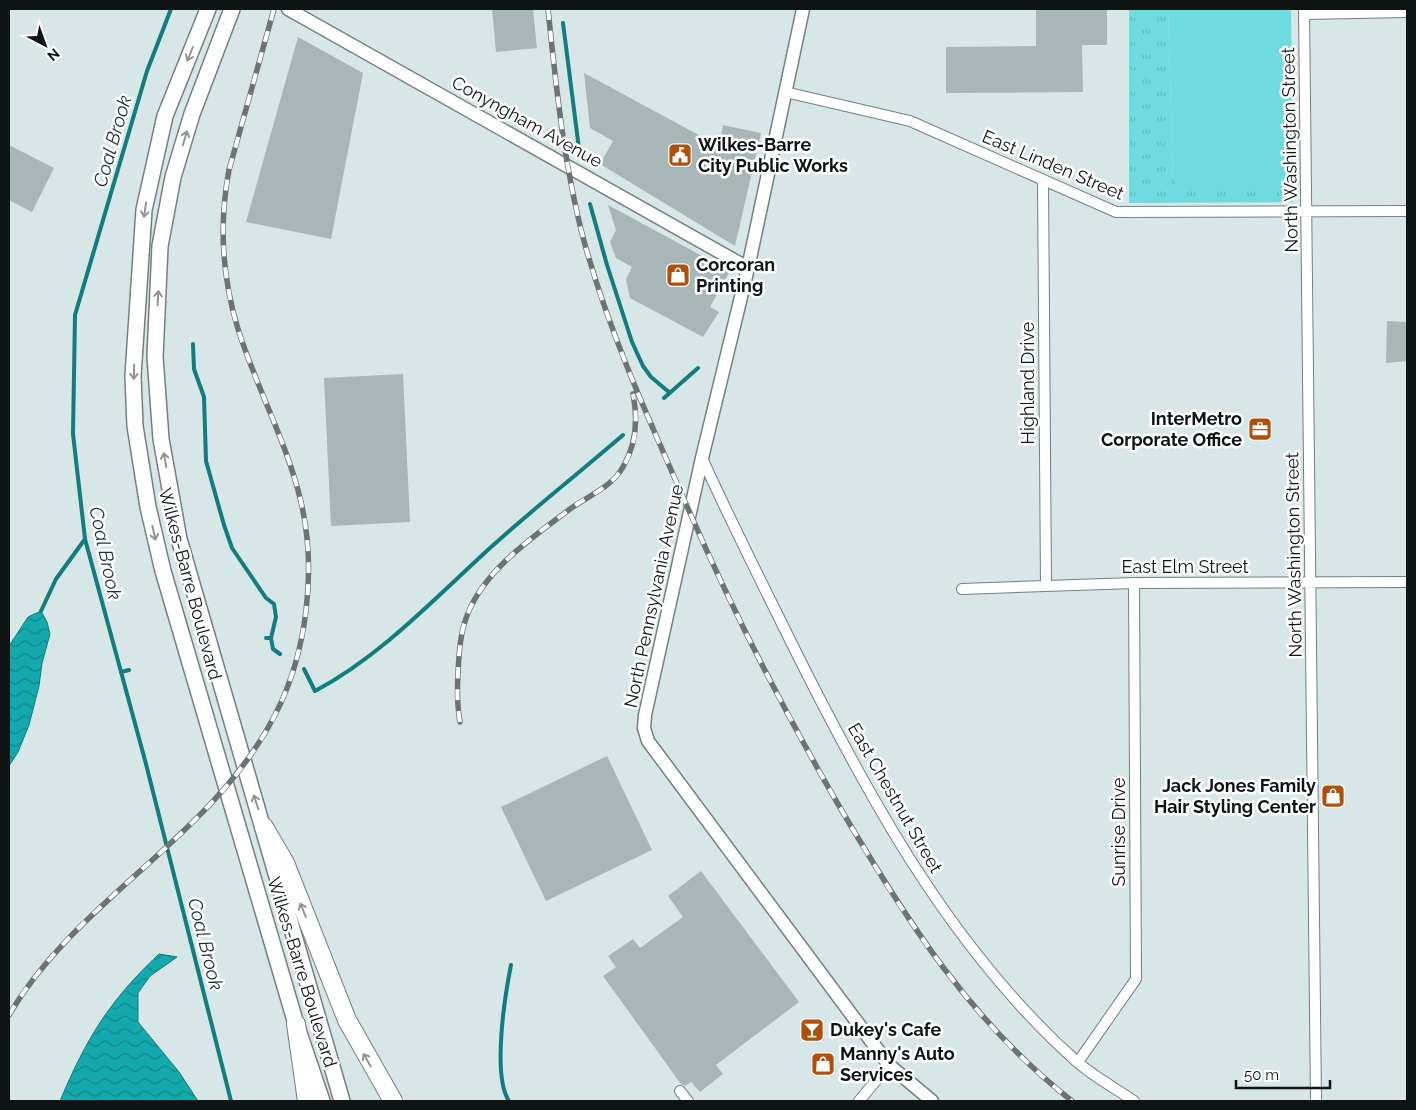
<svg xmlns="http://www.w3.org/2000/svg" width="1416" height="1110" viewBox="0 0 1416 1110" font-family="Raleway,sans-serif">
	<defs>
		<pattern id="grass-tufts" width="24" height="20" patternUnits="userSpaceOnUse" patternTransform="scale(1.25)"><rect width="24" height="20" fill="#6edbde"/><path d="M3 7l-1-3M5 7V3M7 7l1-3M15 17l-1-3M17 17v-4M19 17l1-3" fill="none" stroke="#5ebbbe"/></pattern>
		<pattern id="water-waves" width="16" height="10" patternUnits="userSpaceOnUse" patternTransform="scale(1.25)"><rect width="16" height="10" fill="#14a9ad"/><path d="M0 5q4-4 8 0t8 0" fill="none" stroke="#11888c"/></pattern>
	</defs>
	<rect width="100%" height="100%" fill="#d7e6e7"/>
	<path fill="url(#grass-tufts)" d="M1129,9H1168L1173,179L1276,186L1292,169L1293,202L1129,203Z"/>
	<path fill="#6edbde" d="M1168,9H1291L1293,169L1276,186L1179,188L1173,179Z"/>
	<path fill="url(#water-waves)" stroke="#127c7f" d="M41,611L47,622L50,634L42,663L39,686L29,725L18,752L9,766V646L28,617Z
		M159,954L177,957L150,976L138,993V1022L179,1072L198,1101H60C86,1039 109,1001 159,954Z"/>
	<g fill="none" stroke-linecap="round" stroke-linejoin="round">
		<path stroke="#127c7f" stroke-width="4" d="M171,9L147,71L75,315L73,434L85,539L146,764L231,1101
			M563,23L579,149
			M590,204L607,265L632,342L643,366L651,377L670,393
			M193,344L194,369L204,397L206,461L224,525L232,548L266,598L274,604L276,617L271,638
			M664,398L698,368
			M41,611L56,579L85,539
			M266,638H271L273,649L280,654
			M304,669L315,691C381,656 435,598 490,548C533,509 579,473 623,435
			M121,672L129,670
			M509,1101C492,1076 505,995 511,965"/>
	</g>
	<path fill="#a7b6b6" d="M492,9H533L537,48L496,52Z
		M1036,9H1107V45H1082L1083,92L946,93V47L1036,46Z
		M298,37L363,73L331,239L246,222Z
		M584,73L719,146L723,125L761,133L735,246L600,164L613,141L590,128Z
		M9,145L54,168L32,212L9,200Z
		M608,205L730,271L710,307L719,312L703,337L630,298L626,279L632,267L616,258L610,242L616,230Z
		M1387,321L1407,322V361L1386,363Z
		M403,374L410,522L331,526L324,378Z
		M607,756L652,850L546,901L501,807Z
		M701,871L799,1002L716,1065L723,1074L700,1092L691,1082L685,1086L681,1084L603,976L616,967L608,956L633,939L640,948L683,917L668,896Z"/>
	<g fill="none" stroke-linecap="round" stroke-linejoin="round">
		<g stroke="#738081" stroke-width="12">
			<path id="minor" d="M1304,9L1316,1101
				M1304,14L1407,12
				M785,92L910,121L1116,212L1407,211
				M1043,181L1046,585
				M702,458C730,520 761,581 791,642C866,793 949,947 1076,1061C1093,1076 1115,1088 1134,1101
				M962,589L1134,583L1407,582
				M1078,1062L1136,979L1134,583
				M680,1091L688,1101
				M859,1101L889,1065"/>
		</g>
		<g stroke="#738081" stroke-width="15">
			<path id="tertiary" d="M288,9L748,268
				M803,9L748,268L702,458L645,715L644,728L648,741L889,1065L932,1101"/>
		</g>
		<g stroke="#738081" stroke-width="18">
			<path id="primary" d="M208,9L165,116L144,210L133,376L135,426L148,507L163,571L296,1024L322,1101
				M232,9L192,114L173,177L160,246L155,357L161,439L179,539L342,1101"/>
		</g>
		<g stroke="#738081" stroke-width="20">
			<path id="motorway" d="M264,827L285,863L347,1020L393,1101
				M296,1024L307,1101"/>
		</g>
		<use href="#minor" stroke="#fff" stroke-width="10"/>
		<use href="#tertiary" stroke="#fff" stroke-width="12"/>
		<use href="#primary" stroke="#fff" stroke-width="15"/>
		<use href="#motorway" stroke="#fff" stroke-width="18"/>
		<g stroke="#6a7474" stroke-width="5.5">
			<path id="rail" d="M548,9C556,86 564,166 584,241C608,328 644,409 680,490C727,600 782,708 842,811C907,921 970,1021 1072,1101
				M460,722C457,705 457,690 458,673C459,653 460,632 468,613C486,569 533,537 570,509C589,495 611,488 623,467C637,443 638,419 633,394
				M9,1015C78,898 212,838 275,715C307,653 317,570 301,502C287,442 256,387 238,329C222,277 219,223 229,170L274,9"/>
		</g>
		<use href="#rail" stroke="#fff" stroke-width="4" stroke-dasharray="11" stroke-linecap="butt"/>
	</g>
	<defs><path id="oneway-shaft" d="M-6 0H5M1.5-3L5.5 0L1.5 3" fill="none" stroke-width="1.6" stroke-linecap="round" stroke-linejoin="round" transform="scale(1.25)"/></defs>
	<g stroke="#939595">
		<use href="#oneway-shaft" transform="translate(190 54) rotate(112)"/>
		<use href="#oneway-shaft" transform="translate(185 138) rotate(-73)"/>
		<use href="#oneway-shaft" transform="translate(145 210) rotate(98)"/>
		<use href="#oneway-shaft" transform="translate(158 298) rotate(-87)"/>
		<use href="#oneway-shaft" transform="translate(134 372) rotate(91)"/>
		<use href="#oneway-shaft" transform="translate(165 460) rotate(-100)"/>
		<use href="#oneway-shaft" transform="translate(154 533) rotate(77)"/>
		<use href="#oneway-shaft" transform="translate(256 802) rotate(-108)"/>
		<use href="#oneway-shaft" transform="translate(303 910) rotate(-112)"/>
		<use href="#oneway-shaft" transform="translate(367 1060) rotate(-120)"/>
	</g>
	<defs>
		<g id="civic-square" transform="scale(1.25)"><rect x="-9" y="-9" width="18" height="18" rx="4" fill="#b1500d" stroke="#fff"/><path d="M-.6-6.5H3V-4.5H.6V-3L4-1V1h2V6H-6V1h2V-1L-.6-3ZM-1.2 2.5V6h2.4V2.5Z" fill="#fff"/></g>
		<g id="shop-square" transform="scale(1.25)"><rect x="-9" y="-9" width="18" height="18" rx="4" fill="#b1500d" stroke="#fff"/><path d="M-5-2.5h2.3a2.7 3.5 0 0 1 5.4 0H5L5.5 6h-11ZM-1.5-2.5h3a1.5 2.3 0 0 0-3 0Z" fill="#fff"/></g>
		<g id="office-square" transform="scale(1.25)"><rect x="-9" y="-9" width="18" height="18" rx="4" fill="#b1500d" stroke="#fff"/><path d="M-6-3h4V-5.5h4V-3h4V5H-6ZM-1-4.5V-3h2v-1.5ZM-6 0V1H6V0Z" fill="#fff"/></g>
		<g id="bar-square" transform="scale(1.25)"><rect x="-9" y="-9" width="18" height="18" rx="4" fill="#b1500d" stroke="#fff"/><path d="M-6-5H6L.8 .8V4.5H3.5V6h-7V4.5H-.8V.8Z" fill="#fff"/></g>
	</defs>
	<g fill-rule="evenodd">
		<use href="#civic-square" x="680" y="155"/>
		<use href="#shop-square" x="678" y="275"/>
		<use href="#office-square" x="1260" y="429"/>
		<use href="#shop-square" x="1333" y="796"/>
		<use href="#bar-square" x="812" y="1030"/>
		<use href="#shop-square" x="823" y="1064"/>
	</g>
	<g text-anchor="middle" stroke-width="5" stroke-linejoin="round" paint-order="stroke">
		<g font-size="18" fill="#0e1313" stroke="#fff">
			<text transform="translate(527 122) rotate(29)" y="6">Conyngham Avenue</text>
			<text transform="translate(1290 150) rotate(-91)" y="6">North Washington Street</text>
			<text transform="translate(1053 165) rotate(23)" y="6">East Linden Street</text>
			<text transform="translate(1028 383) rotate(-90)" y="6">Highland Drive</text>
			<text transform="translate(1294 555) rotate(-91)" y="6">North Washington Street</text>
			<text x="1185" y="573">East Elm Street</text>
			<text transform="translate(190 584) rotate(75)" y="6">Wilkes-Barre Boulevard</text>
			<text transform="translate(654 596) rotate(-78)" y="6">North Pennsylvania Avenue</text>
			<text transform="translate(895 798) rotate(60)" y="6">East Chestnut Street</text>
			<text transform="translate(1119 832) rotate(-90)" y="6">Sunrise Drive</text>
			<text transform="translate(302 972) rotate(73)" y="6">Wilkes-Barre Boulevard</text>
		</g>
		<g font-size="18" font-weight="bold" fill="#0e1313" stroke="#fff" text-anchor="start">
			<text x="698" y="151">Wilkes-Barre<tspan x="698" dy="21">City Public Works</tspan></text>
			<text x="696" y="271">Corcoran<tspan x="696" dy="21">Printing</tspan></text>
			<text x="1242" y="425" text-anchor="end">InterMetro<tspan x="1242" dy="21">Corporate Office</tspan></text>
			<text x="1316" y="792" text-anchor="end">Jack Jones Family<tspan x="1316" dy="21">Hair Styling Center</tspan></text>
			<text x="830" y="1036">Dukey's Cafe</text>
			<text x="840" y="1060">Manny's Auto<tspan x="840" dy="21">Services</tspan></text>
		</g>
		<g font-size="19" font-style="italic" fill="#1a3031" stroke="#fff">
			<text transform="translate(112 141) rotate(-74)" y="7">Coal Brook</text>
			<text transform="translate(106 553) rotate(78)" y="7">Coal Brook</text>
			<text transform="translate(206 944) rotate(76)" y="7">Coal Brook</text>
		</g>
	</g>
	<rect width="1416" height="1110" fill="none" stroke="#0e1313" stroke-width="20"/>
	<g transform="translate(45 45) rotate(139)" stroke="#ffffff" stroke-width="4" paint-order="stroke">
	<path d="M0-4L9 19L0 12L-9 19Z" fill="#0e1313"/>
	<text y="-8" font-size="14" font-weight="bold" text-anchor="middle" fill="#0e1313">N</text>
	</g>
	<path d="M1236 1080v8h94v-8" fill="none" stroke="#0e1313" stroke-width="2.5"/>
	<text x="1244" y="1080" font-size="15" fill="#0e1313" stroke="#ffffff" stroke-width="4" paint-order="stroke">50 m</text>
</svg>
